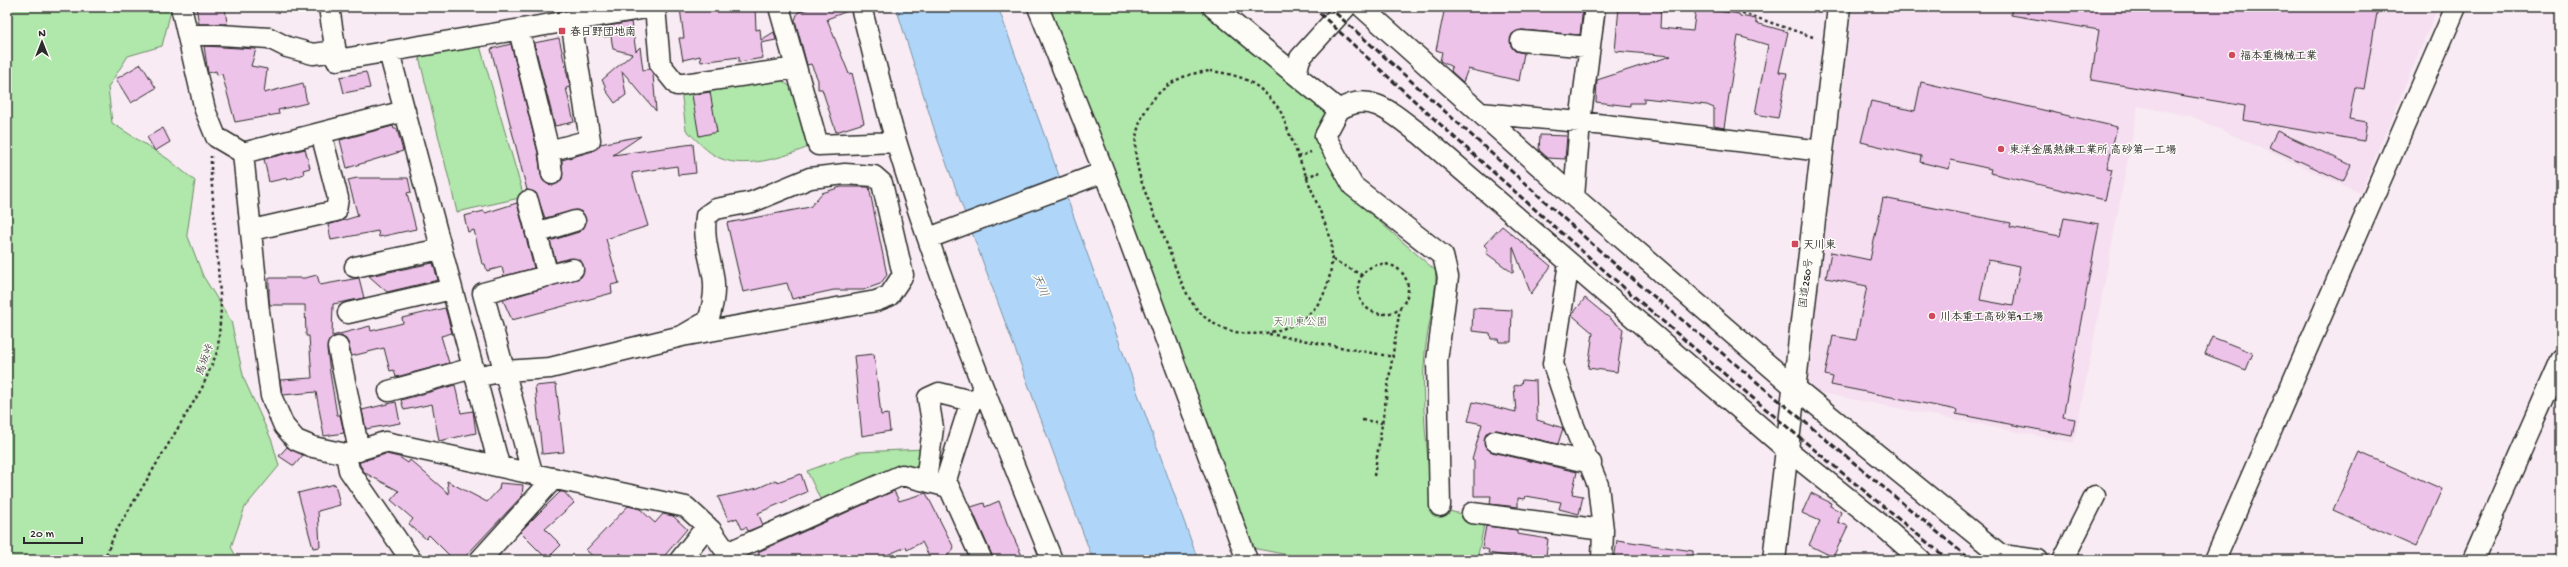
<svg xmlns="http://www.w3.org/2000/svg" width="2568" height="567" viewBox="0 0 2568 567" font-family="'Gochi Hand','Klee One',sans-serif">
	<rect width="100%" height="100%" fill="#f8ebf3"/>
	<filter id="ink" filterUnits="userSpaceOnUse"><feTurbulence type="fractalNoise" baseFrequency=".025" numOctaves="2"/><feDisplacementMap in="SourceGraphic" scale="8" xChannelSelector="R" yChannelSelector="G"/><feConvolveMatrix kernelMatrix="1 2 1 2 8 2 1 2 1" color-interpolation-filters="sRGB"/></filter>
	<g filter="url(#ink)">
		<path fill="#f5dff0" d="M1853,7H2438L2360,193L2191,116L2138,106L2074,443L1806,390Z"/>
		<path fill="#b0e7aa" stroke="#6e896a" d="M7,7H172L162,46L128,56L108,87L112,123L168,159L195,181L187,234L203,276L231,321L244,379L272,441L279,466L245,507L231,547L238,560H7Z
			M1043,7H1206L1326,113L1348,194L1436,271C1436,299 1428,324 1425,352C1420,403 1428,457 1433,507L1485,520L1477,560H1314L1247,547Z
			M480,46L524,197L457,212L419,57Z
			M779,78L793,89L811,146C785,157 740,172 714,155C704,149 695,138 686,130L681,90Z
			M924,449L923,475L897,466L822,503L807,471L859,452Z"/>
		<path fill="#afd6f9" stroke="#7a92a7" d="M896,7H998L1198,560H1093L936,135Z"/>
		<path fill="#eec3e9" stroke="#2b2b2b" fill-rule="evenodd" d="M196,7H225L227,24H199Z
			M691,7H755L756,30L760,29L761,40L774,32L776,40L761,43L763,58L739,62V57L701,62L700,56L683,60L679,38H684L680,8Z
			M814,7H850V10L827,19L849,74L852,73L864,123L836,132L822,89H818V80L811,64L807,65L795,20L798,12Z
			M1445,7H1583L1580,35L1522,30L1512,34L1511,46L1515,51L1524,53L1519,81L1468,69L1463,82L1451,71L1452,67L1440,61L1442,52L1436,50Z
			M1619,7H1661L1660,28L1693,31L1696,8L1739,14L1740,16L1756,19V23L1788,32L1779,72L1787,73L1778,118L1755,114L1768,45L1738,36L1724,128L1714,126V108L1707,105L1644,98V103H1630V106L1596,102L1597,80L1671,56L1615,51Z
			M2012,7H2378L2364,89L2355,87L2349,119L2367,122L2364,141L2243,120L2245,106L2091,80L2099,30L2011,15Z
			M631,22L636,51L640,47L643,70L650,69L653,74L656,111L622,71L626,95L615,103L605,89L606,87L602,80L632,54L613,49L611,36L604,37L603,27Z
			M559,38L570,87L566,88L574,122L555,126L534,43Z
			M511,44L538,153L541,175L547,184L554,185L562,179V160L593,151L600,144L641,136L613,155L693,144L696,173L678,175L677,166L632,173L648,226L606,239L619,283L611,285L612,293L512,320L503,300L581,277L584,272L581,261L570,258L556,262L550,241L579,232L586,223L583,213L577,210L545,218L536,193L527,190L491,49Z
			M204,46L256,49L251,66L267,69L264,93L303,83L307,103L278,110L279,114L235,122L222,74L217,75L216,71L208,73Z
			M141,64L156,88L131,103L116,79Z
			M366,72L370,88L344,93L340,77Z
			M1921,82L2117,127L2107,169L2112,170L2105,200L1990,173L1991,169L1951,160L1949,169L1920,162L1921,156L1861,142L1871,101L1915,111Z
			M710,92L717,132L699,136L692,95Z
			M393,126L394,129H397L403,151L347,168L340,140Z
			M163,128L170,142L155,151L147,137Z
			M2277,131L2351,165L2343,181L2269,147Z
			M1540,135L1567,136L1565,159L1548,158L1539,150Z
			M305,149L310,168L303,170L304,174L287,180V178L269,182L264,159Z
			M357,178H408L411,192L407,193L416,229L379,237L378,231L331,240L328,225L358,216L348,180Z
			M841,187H869L887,275L880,284L863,290H834L792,299L787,283L743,292L727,223L810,207L822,193Z
			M1883,198L2011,223L2010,227L2060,236L2064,218L2099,224L2063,417L2075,419L2072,436L1956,414L1957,410L1831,385L1833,377L1825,375L1833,336L1856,340L1867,286L1826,278L1831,252L1870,260ZM1988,260L2020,266L2013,306L1980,300Z
			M517,203L534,268L504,276L502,267L487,271L485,264H482L474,230L468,232L464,216L484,211L485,213Z
			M1502,226L1551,266L1531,294L1513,247V273L1486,253L1488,249L1484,245Z
			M433,263L438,280L387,292L369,276Z
			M317,275L320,285L359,278L364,298L333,304L332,336L370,326L371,331L403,323L402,318L445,308L452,333L441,336L449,363L396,377L394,370L390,371L384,348L352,356L346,339L341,336L331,338L327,349L330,373L337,415H340L344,433L324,436L316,392L283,395L282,393L280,380L312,378L309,336H306L305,305H270L269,299V278H305Z
			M1585,298L1623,329L1617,372L1588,368L1593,333L1572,315Z
			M1473,308L1512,310L1511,342H1499L1498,339H1491L1490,333L1472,331Z
			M2212,337L2253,353L2246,370L2205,354Z
			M874,354L881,415L888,414L890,431L862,436L854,356Z
			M1522,380L1536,381L1537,420L1563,428L1558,444L1497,430L1486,433L1484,445L1492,452L1577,472L1572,494L1583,496L1579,514L1559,509L1561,502L1526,496L1525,499L1518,498V507L1490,504L1491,496H1474V461L1472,460L1482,424L1468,421L1473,402L1516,412L1514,386L1521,384Z
			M556,384L564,452L542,454L535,386Z
			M455,385L461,413L473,411L476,433L439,441L432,404L404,410L401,400Z
			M396,402L400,423L366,429L362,410Z
			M287,447L303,455L294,466L279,456Z
			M2359,452L2442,489L2416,547L2333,510Z
			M386,454L399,457L408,463L410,460L449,494L447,481L487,502L499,489L500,483L523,485L522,496L462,560H454L429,535L426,539L409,524L413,519L391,500L399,491L365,473L360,465L359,462Z
			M801,474L807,492L758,513L763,525L748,531L746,527L742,529L737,518L729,521L718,497L758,488L776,480L777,482Z
			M335,484L340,505L318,511L320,547L313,548L298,493Z
			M894,491L899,501L926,493L954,548L944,560H931L922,542L907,550L906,547L875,560H761L758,552Z
			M560,492H564L574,503L545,529L561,545L547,559L520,532Z
			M1811,493L1831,503L1830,506L1841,512L1838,522L1848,526L1833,557L1809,545L1820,521L1802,513Z
			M999,501L1007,523L1024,560H994L971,507L984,503L985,507Z
			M628,506L640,509L655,523L663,514L673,516L687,529L661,560H630L620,553L614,560H597L586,550Z
			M1486,526L1517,530V534L1548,539L1546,556L1536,555L1534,560H1530L1488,553L1489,550L1482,548Z
			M1617,540L1693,551V560H1614Z"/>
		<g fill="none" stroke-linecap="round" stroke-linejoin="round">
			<g stroke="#2b2b2b" stroke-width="23">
				<path id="street" d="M181,7L205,110L216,137L243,153L259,311L271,396L284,426L296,440L313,447L346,454
					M329,7L337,60L653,7
					M655,7L660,64L677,85L796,68
					M779,7L818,145L896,142
					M861,7C873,52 883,97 896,141C939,283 997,423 1052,560
					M1038,7L1104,172L1247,560
					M1213,7L1296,75
					M1346,7L1300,58L1296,75L1339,110L1325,136L1353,186L1443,256L1448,277L1437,361L1440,506
					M1362,7L1574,197L1793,386L2007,560
					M519,30L549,151L590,140L571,21
					M188,35H220L269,38L287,47L313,54L336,51
					M1521,41L1590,47
					M389,52L499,465
					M1339,110C1371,89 1395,116 1420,134L1785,448L1879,523L1921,560
					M1480,113L1580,122L1822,151
					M549,151L552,174
					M243,153L405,111
					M1574,197L1580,122L1595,7
					M528,201L548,276
					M252,230L336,211L338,198L321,133
					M536,233L575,221
					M929,238L1104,172
					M1569,263L1553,364L1574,426L1598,485L1603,530L1602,560
					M355,267L441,249
					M348,313L452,289
					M338,347L359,451
					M475,377L505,371L550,368L682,336L708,321C713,306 716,291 713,275C709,254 703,238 706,216L716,209L752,202L810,178L845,174L874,176L882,183L903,275L889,296L876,301L682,336
					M389,391L473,368
					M1495,441L1591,463
					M532,472L483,293L573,269
					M926,481L933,428L928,398L939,393L971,401
					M944,486L971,401L982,395
					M1472,513L1603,530
					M727,553L902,475L949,487L982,560
					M2002,555L2038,560
					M411,560L349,470L346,454L385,442L686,507L711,530L732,560
					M480,560L554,478
					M680,560L707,526
					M2063,560L2095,496
					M2215,560L2456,7
					M2473,560L2561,360"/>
			</g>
			<g stroke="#2b2b2b" stroke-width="25">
				<path id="highway" d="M1774,560L1839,7"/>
			</g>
			<path stroke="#2b2b2b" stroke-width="2.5" stroke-dasharray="3 3" stroke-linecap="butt" d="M1725,7L1816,38
				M1210,71C1244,75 1259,83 1280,110L1331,239C1334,269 1329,302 1301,320C1268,341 1218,340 1193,304C1179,282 1171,255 1162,231C1152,208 1139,183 1136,157C1131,122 1155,85 1189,75C1195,73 1203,72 1210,71Z
				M1298,157L1311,152
				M1306,177L1323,171
				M1333,260L1362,275
				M1358 289a25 25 0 1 1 50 0a25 25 0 1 1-50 0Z
				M1269,334L1394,357
				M1362,420L1382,423
				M1374,476L1400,308
				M104,560L115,533L202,388L218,350L221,308L211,173V156"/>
			<use href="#street" stroke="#fdfcf7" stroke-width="20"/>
			<use href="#highway" stroke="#fdfcf7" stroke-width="22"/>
			<path stroke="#2b2b2b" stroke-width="3" stroke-dasharray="6 3" stroke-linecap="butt" d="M1313,7C1518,199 1731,384 1949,560
				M1329,7L1610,260L1971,560"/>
		</g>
	</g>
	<g fill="#d1495b" stroke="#fdfcf7" stroke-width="1.5">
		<rect x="558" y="27" width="8" height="8" rx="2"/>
		<circle cx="2232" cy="55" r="4"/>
		<circle cx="2001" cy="149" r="4"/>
		<rect x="1791" y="240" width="8" height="8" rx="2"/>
		<circle cx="1932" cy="316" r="4"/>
	</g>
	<g text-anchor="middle" stroke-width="3" stroke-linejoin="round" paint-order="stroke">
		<g font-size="11" font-weight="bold" fill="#2b2b2b" stroke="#fdfcf7" text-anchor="start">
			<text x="570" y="35">春日野団地南</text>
			<text x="2240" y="59">福本重機械工業</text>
			<text x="2009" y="153">東洋金属熱錬工業所 高砂第一工場</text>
			<text x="1803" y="248">天川東</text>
			<text x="1940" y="320">川本重工高砂第1工場</text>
		</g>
		<g font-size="11" fill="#2b2b2b" stroke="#fdfcf7">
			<text transform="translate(1805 283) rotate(-83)" y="4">国道250号</text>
			<text transform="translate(204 359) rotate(-71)" y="4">馬坂峠</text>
		</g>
		<g font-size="11" fill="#4c5a4b" stroke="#fdfcf7">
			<text x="1300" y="325">天川東公園</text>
		</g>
		<g font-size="12" font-style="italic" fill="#4c565e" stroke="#fdfcf7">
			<text transform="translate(1041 285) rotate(68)" y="4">天川</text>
		</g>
	</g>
	<rect width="2568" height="567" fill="none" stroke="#fdfcf7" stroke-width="24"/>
	<rect x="12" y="12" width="2544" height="543" fill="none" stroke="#2b2b2b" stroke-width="1.5" filter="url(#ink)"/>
	<g transform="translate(42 42)" stroke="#fdfcf7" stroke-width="3" paint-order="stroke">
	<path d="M0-3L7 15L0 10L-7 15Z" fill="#2b2b2b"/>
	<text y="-6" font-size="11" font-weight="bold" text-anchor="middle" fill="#2b2b2b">N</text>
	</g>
	<path d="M24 537v6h58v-6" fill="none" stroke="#2b2b2b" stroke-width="2"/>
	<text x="30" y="537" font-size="12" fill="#2b2b2b" stroke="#fdfcf7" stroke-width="3" paint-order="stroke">20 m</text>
</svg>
